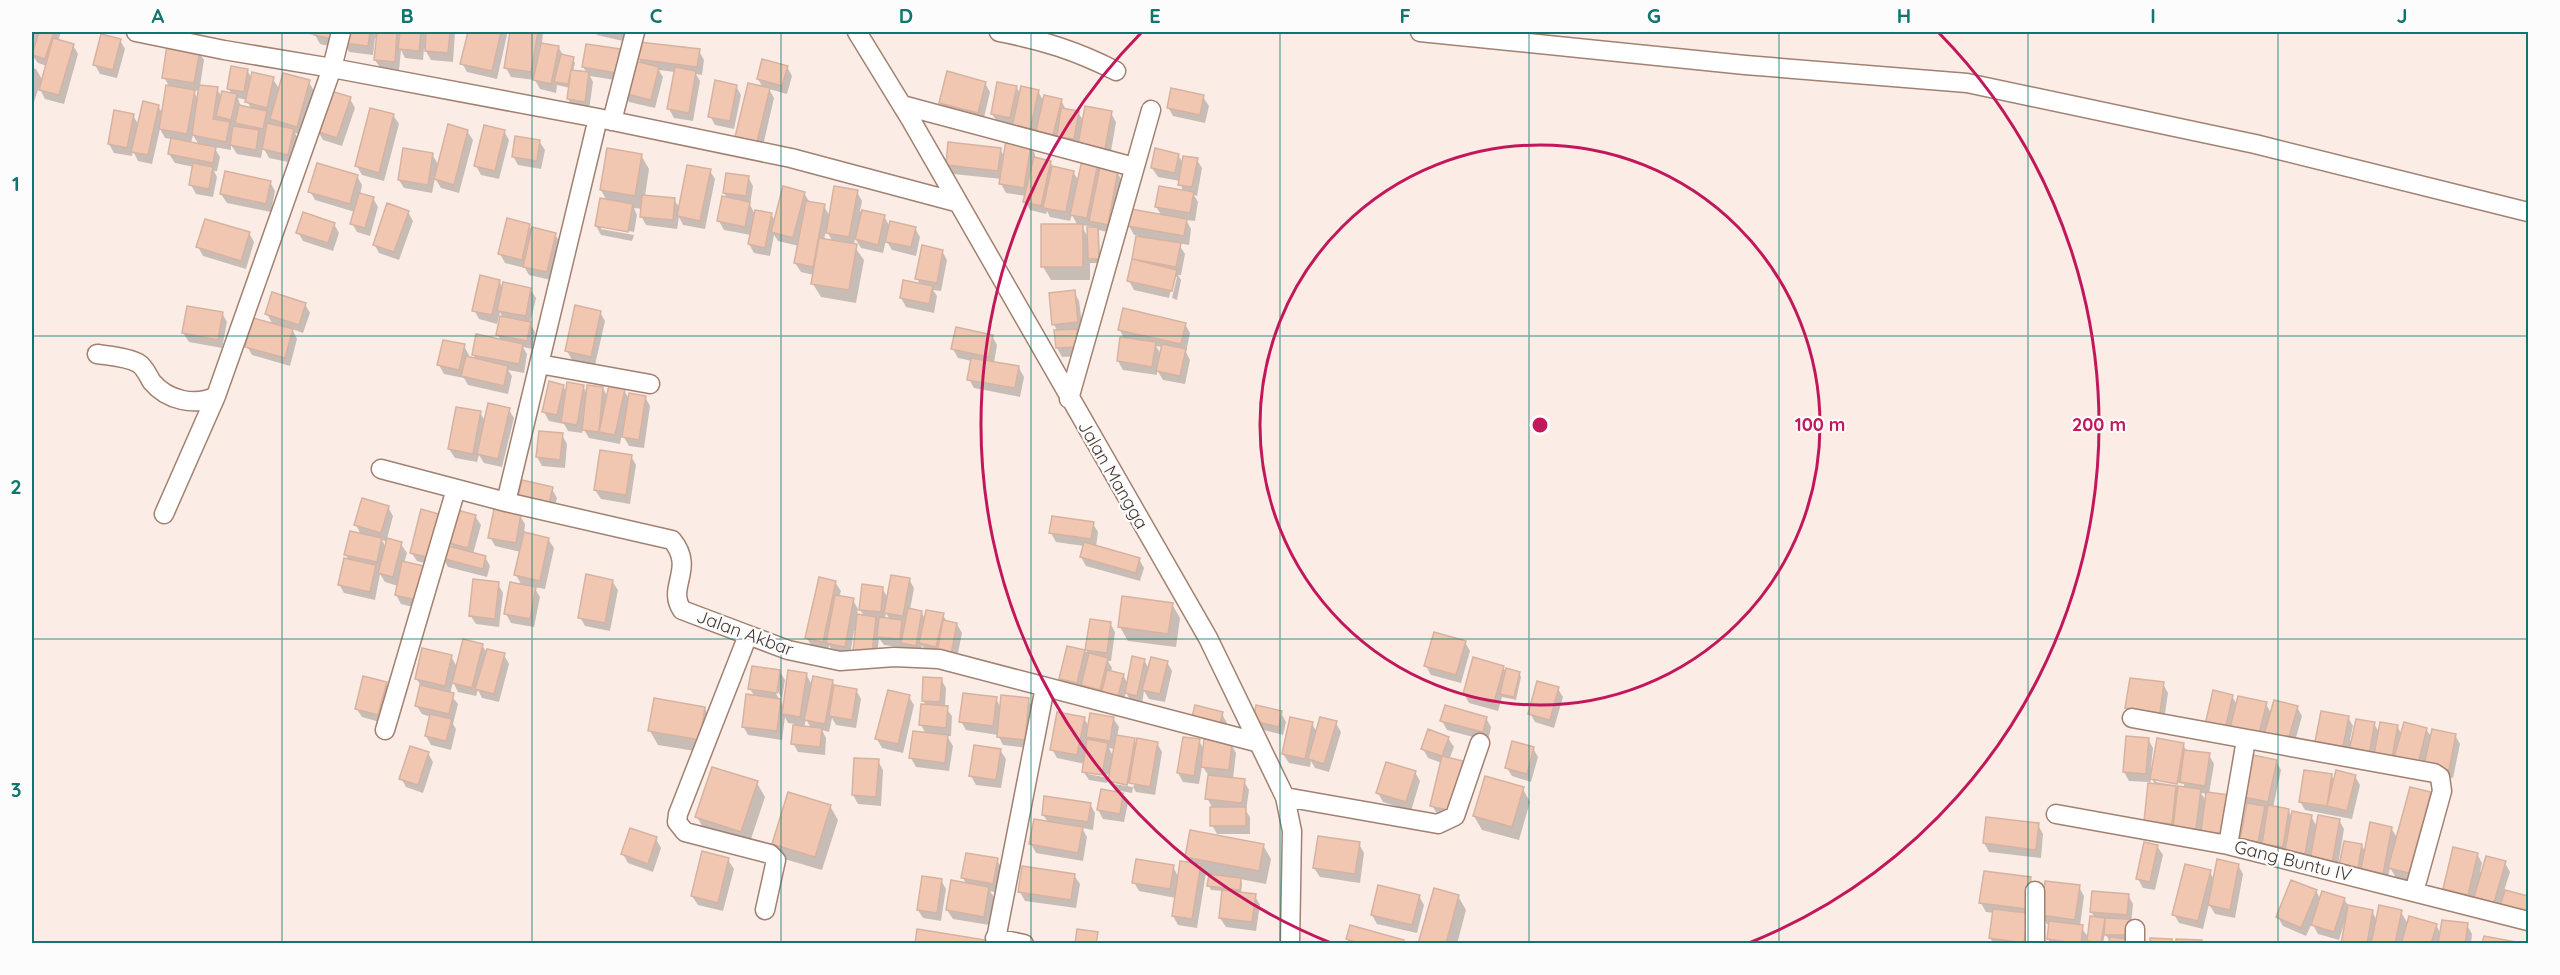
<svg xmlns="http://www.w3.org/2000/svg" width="2560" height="975" viewBox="0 0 2560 975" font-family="Quicksand,sans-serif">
	<rect width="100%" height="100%" fill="#fbece5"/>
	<path fill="#0003" fill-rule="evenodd" d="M32,32H61L58,41L73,45L78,54L64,104L45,99L39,87L32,108V68L36,69L43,81L47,66L38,63L32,55V47L34,51L35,46L32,44Z
		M296,32H341L338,48L320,44L315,35Z
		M345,32H455L453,62L431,60L424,48L423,60L405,58L401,50L399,70L381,69L375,60L377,38H375L373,55L349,52L344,43Z
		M470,32H505L507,35L497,79L467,72L462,63Z
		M512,32H543L542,44L559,48L564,57L573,59L575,63L573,71L587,73L583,67L619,51L625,60L621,81L590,76L593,82L589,110L573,108L568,99L570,88L557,85L556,93L540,89L535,80L511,77L506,68Z
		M595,32H629L627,42L597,35Z
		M120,40L125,49L117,78L100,74L95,65Z
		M699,51L704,60L702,75L696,74L700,81L693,121L674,118L669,109L675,72L659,70L663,77L655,108L629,102L624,93L642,65L639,59Z
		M199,52L204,60L200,86L217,89L222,97L232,94L228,88L247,70L252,79H273L280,90L309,82L314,91L302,135L295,133L298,139L293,163L269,158L263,147L261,158L237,154L231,145V150L214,147L220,157L217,171H214L217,177L213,197L196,194L191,185L194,167L175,163L169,154L172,139L165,138L160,129L152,164L138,161L133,151L132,156L114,153L109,144L133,115L139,126L158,106L163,114L169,86L164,77ZM193,90L199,91L198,99ZM238,98L247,100L251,109L241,107ZM193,135L199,145L191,143Z
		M787,67L792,76L787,94L769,89L774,98L762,150L742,145L736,136L763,88L758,79Z
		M985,83L990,92L983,122L945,112L940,103Z
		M736,86L741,95L734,129L715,125L710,116Z
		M1016,87L1021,94L1038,91L1044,102L1061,100L1066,110L1078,112L1084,122L1111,113L1116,122L1110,157L1043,140L1037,130L1035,139L998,123L992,114Z
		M1203,97L1209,106L1205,123L1173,116L1168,107Z
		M350,99L355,108L342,146L323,140L318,131Z
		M393,115L399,124L384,181L362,175L357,166Z
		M467,131L473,140L459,193L441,188L435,178L432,193L404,188L399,180L432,154L439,166Z
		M504,131L509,140L499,179L481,175L476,166Z
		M539,141L545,150L541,169L518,165L513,156Z
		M1030,145L1035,154V159L1050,162L1054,168L1073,172L1079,181L1097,165L1100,169L1117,172L1122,181L1112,233L1099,230L1100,263H1090V280H1051L1043,267L1078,226L1072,215L1070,221L1050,217L1047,211L1046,214L1030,210L1025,201L1026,196L1006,193L1001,184L1002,179L953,174L948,165L1000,149L1005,158ZM1081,225L1095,227L1088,237Z
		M641,155L649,169L645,196L674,199L680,209L710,171L715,179L705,229L683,225L679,217L677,229L646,225L641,216L642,209L634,208L637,215L634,232L601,226V229L634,235L632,241L601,235L596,226L607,201L601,190Z
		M1178,155L1183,163L1197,160L1202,168L1197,196L1194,195L1198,202L1195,221L1186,220L1191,229L1189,245L1178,243L1185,254L1181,275H1178L1181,280L1177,300L1172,298L1177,277H1174L1169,298L1134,290L1129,281L1138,235H1134L1129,226L1162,216L1156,207L1183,192L1180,181L1158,177L1152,168Z
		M357,176L362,185L360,195L373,198L378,207L370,236L357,232L352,223L355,212L315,200L310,191Z
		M748,177L753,186L750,205L755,214H771L775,221L804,193L810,203L824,206L830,217L857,192L862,201L860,211L884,216L890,227L915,228L920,237L916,256L892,250L886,240L883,253L861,248L855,238L854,246L864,260L856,303L821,297L813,284L814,275L801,272L795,263L799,246L778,241L774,235L770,256L754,253L749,244L751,235L724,230L719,221L728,199L724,193ZM826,230L833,242L824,240Z
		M270,182L275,191L271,212L227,203L221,194Z
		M408,212L413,221L399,260L379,253L374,244Z
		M334,224L339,233L333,251L303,241L298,232Z
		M529,225L533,232L555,234L560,243L551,280L529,275L525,268L505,263L500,254Z
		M249,233L254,242L246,269L203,256L198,247Z
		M942,251L947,260L941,291L933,290L937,296L934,313L906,307L901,298L920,285L917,278Z
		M499,281L503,288L530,289L536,298L530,324L535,332L532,349L523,347L527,354L524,373L508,370L512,376L508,394L468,385L464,378L444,374L439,365L464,346L469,355L468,358L476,360L473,355L501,341L498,335L503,318L500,312L497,324L479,319L474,310Z
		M1074,292L1079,301L1083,331L1077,332L1081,339L1082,356L1062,357L1057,348L1058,332L1054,325L1050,295Z
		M305,304L310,313L303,333L292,329L297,339L290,366L252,355L247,346L273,325L267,314Z
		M600,312L605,321L595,365L572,360L567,351Z
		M222,313L227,322L222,348L189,342L183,333Z
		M1185,324L1190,333L1186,352L1190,360L1185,384L1163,380L1157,370V375L1123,370L1118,361L1125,340L1120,330ZM1156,346L1162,347L1161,354Z
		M992,336L997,345L994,363L1019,368L1024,377L1020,397L974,388L969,379L972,361L958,358L953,349Z
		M563,386L567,393L583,386L587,394L603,388L608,398L624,390L629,399L645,397L650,406L644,448L629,446L622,434L620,444L589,438L583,428L582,433L568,431L564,424L549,421L544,412Z
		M509,410L514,418L502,467L484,463L479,455L477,462L455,458L449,449L480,413L486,422Z
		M562,435L567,444L565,468L542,466L537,457Z
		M631,456L636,465L630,504L601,499L595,490Z
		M552,489L557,498L552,516L523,509Z
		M388,507L393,516L387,539L401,544L407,553L404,563L421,609L401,604L396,595L398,586L385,582L380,574L375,600L344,593L339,584L349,561L346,555L361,535L356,525ZM382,540L388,542L386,548Z
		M422,511L435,566L417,561L411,552Z
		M475,516L481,525L473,554L485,557L490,566L487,577L448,567L443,558L453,548L450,543Z
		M520,516L525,524L524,534L548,539L554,548L545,589L534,587L540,597L534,627L511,623L506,614L522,586L516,575L521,552L495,546L490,537Z
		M1093,524L1098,532L1096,547L1139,559L1144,568L1140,581L1086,566L1081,557L1084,546L1056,542L1051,533Z
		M909,579L914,588L910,610L921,612L926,620L943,615L947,622L957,624L962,633L956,663L926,652L922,645L920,654L908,652L906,648L884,645L879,638L876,662L857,631H854L850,655L833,652L829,645L828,650L812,647L807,638L835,582L841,591L839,597L853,600L858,609L857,616L865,617L860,610L882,588L888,598ZM886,613L890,620H885Z
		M612,581L618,590L610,631L585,626L580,617Z
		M498,584L503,593L499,627L476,624L470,615Z
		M1172,604L1180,618L1176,647L1128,641L1120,627Z
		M1091,620L1110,623L1115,632L1111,661H1108L1112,668L1111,672L1123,675L1128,684L1144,660L1149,669L1167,662L1172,671L1165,702L1149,699L1144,691L1142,704L1131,702L1126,692L1122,708L1087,694L1083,686L1082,691L1066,687L1061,678L1069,647L1087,652Z
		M1465,642L1470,651L1461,683L1431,675L1426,666Z
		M482,645L487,653L504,655L509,664L499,702L482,698L478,690L476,696L458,692L453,682L450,694L458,704L453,724L456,729L451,750L431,745L426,736L431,717L422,714L416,705L421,686L416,678L451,656L457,667Z
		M1503,667L1506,672L1519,673L1521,677L1516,700L1502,697L1498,711L1469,703L1464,694Z
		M780,672L785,680L782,699L775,686L772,687L784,707L806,674L812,685L832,681L836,687L856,690L861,699L856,728L836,725L832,718L829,732L822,730L826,738L825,755L798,752L793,743L795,724L788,723L785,717L782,740L748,735L743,726L755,697L750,689ZM806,719L811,728H804Z
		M941,679L946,688L945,707L952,716L951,736H947L953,746L949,771L916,767L911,758L926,734L921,725L926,706L923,700Z
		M386,684L391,692L383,723L362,717L356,708Z
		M2163,684L2168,693L2164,721L2132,717L2127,708Z
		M1558,689L1563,697L1554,728L1535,722L1530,713Z
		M2232,696L2237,705L2266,704L2271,713L2297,707L2302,716L2292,752L2211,734Z
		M909,697L914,705L903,753L882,748L877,739Z
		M996,699L1001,708L1028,700L1034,709L1029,748L1003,745L998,735L966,730L961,721Z
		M705,709L712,722L707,753L658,745L650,731Z
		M1281,713L1286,722L1283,735L1260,729L1255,720Z
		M1222,714L1227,723L1224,736L1198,729Z
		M2348,717L2353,726L2350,740L2353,741L2374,724L2379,732L2397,726L2402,735L2426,729L2432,738L2455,735L2460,744L2453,778L2321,756Z
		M1084,718L1089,727L1113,718L1119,727L1117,737L1134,739L1137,745L1157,743L1162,752L1155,795L1136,792L1133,787L1135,784L1114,781V784L1133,787L1132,793L1121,791L1128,803L1124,822L1103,819L1098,810L1116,793L1108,778L1107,783L1089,780L1083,771L1085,764L1057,758L1052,749ZM1109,748L1115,749L1113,756ZM1088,771L1110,775L1109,778L1088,774Z
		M1486,718L1491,727L1488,741L1447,730L1442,721Z
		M1336,723L1341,732L1329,772L1315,768L1311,761L1310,767L1289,763L1283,754L1312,724L1317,732Z
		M1448,738L1454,747L1449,760L1462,763L1467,772L1456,819L1437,814L1432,805L1442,763L1428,758L1423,749Z
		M2148,739L2153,748L2151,768L2183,744L2187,752L2209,755L2214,764L2209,794L2229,842L2207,840L2201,829L2200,838L2146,821L2149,782L2129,781L2124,772ZM2151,777L2156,786L2150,785ZM2156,779L2184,784V787L2156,782ZM2201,793L2207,794L2206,801Z
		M1199,741L1204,749L1231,744L1236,753L1233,779L1244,781L1249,790L1246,811L1250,817V834H1217L1212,825V807L1207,798L1209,776L1202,766L1199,784L1183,782L1178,773Z
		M1533,748L1538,757L1531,782L1512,776L1507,768Z
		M1000,750L1006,759L1001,788L976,785L971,776Z
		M428,753L433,762L423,793L406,787L401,778Z
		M878,761L883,770L881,806L858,804L853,795Z
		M2276,761L2281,770L2273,808L2288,810L2292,817L2311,816L2317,827L2339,820L2344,829L2337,872L2269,852L2264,844L2263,851L2247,848L2242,839L2248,805L2240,796Z
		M1415,772L1420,781L1411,811L1383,802L1378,793Z
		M2332,776L2334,781L2355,776L2360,785L2352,819L2305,810L2300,801Z
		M757,783L765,797L749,845L705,831L697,817Z
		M1523,789L1530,802L1519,840L1482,830L1474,816Z
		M2430,794L2438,807L2417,886L2398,881L2390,868L2387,882L2346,875L2361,845L2366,852L2391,828L2398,839Z
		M1090,804L1095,813L1093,830L1082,828L1087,837L1083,861L1036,853L1031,844L1048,822L1043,815Z
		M830,806L838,820L822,870L781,858L773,844Z
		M2038,825L2043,834L2041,858L1989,852L1984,843Z
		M656,839L661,848L653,872L628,863L623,854Z
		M1359,844L1364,853L1360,883L1320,877L1314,868Z
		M1263,845L1271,859L1266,884L1240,879L1242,884L1241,894L1255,896L1260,905L1256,931L1226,927L1220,918L1224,891L1211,890L1209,886L1210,874L1206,873L1197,928L1178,925L1173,916L1176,898L1139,891L1134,882L1173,867L1179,878L1191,864L1186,857Z
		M2157,846L2163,855L2155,890L2143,888L2138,879Z
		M2477,854L2482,863L2480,872L2505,863L2510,872L2504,891L2528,897V925L2481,906L2475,895L2473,903L2450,897L2444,888Z
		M728,860L734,869L723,911L698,905L692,896Z
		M997,860L1002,869L998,893L990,891L994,897L989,925L953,919L947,910L967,885L963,878Z
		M2238,865L2243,874L2235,918L2215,914L2209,904L2203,929L2179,923L2174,914L2210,872L2214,880Z
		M1074,875L1080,884L1076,908L1025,901L1020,892Z
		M2030,878L2035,887L2029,944H1994L1990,938L1994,913L1986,912L1981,903Z
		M941,880L946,889L941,921L923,918L918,910Z
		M2079,887L2084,896L2080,926L2089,938L2095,918L2091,912L2128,895L2133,904L2131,925L2134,944H2111L2105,933L2103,944H2090L2087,938L2086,944H2051L2048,939L2050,924H2047L2041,915Z
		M2316,891L2321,900L2344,899L2349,907L2372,911L2377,921L2401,912L2408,924L2436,925L2441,934L2467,925L2472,934L2471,944H2343L2346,924H2344L2339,940L2318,934L2312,923L2306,936L2283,926L2278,917Z
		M1419,896L1424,905L1417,933L1377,924L1372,915Z
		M1458,896L1466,910L1457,944H1420Z
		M1348,939L1403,941L1405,944H1350Z"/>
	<path fill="#f2c7b2" stroke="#d6b2a1" stroke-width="1.5" d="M39,32H54L45,59L32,55Z
		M314,32H335L333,39L314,35Z
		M344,32H370L368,46L342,43Z
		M377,32H397L395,62L374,60Z
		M400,32H421L419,51L398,49Z
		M426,32H450L448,53L425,51Z
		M468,32H501L492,71L460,64Z
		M510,32H538L531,72L504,68Z
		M101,34L121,39L113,70L93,65Z
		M53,38L74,44L59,95L39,90Z
		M639,42L700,49L697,67L637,59Z
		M541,43L559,46L551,84L533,80Z
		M586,44L620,49L616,73L582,67Z
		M167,45L200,50L194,83L162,78Z
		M561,54L574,57L568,84L554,82Z
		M762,59L788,66L782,86L757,79Z
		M631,60L659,67L651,100L623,93Z
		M231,66L248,69L244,92L227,89Z
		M675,67L696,71L689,113L667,109Z
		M571,70L589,72L585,102L567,99Z
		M947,71L986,82L978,113L939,103Z
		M252,72L274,77L267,108L245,102Z
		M283,73L310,80L297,127L270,119Z
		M715,80L737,85L730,121L708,117Z
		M997,82L1017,86L1010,118L991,114Z
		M748,83L770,88L757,142L735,137Z
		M166,85L195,90L187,134L159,129Z
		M199,85L218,87L213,119L230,122L226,142L192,135Z
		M1021,86L1039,90L1030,130L1012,127Z
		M1171,88L1204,95L1200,115L1167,108Z
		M222,91L237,94L231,120L216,116Z
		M331,91L351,97L337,138L316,131Z
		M1044,95L1062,99L1053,135L1036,131Z
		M143,101L159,105L148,155L131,152Z
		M239,105L267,111L263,129L235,123Z
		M1085,106L1112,111L1105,149L1078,144Z
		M370,108L394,114L379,173L355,166Z
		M1061,108L1079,111L1074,139L1057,137Z
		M114,110L134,114L127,148L108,144Z
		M267,123L294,129L288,155L262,149Z
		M448,124L468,130L454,185L434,179Z
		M484,125L505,130L495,171L474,166Z
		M233,126L259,130L256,150L230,145Z
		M515,136L540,140L537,161L512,157Z
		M171,138L216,147L213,163L168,154Z
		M1006,140L1031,144L1024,188L999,184Z
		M948,142L1001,148L998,171L946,165Z
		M403,148L433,153L428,185L398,180Z
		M607,148L642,154L635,196L600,190Z
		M1155,148L1179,154L1175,173L1151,168Z
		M1183,156L1198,158L1192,187L1178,185Z
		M1034,157L1051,161L1041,206L1023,202Z
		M1082,160L1098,163L1087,218L1070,215Z
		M193,163L213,167L209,189L189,185Z
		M317,163L358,175L350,204L308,192Z
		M687,165L711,169L700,221L677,216Z
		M1052,166L1074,171L1066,212L1043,208Z
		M1100,167L1118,171L1108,225L1089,221Z
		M225,171L271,181L266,204L220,194Z
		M726,173L749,176L746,196L723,193Z
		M783,186L805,192L793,238L771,232Z
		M834,186L858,190L849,237L826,233Z
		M1159,186L1194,192L1190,213L1155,207Z
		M359,193L374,197L365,228L350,224Z
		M642,195L675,198L673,220L640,217Z
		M722,196L750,202L745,227L717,221Z
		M600,198L633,204L628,232L595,226Z
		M806,201L825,204L813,267L794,263Z
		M387,203L409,211L394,252L373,245Z
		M1131,209L1187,219L1184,236L1127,226Z
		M755,210L772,213L765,248L748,244Z
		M862,210L885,215L878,245L855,239Z
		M303,212L335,223L328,243L296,233Z
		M507,218L530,224L522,260L498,254Z
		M205,219L250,232L241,261L196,247Z
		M890,221L916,227L911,247L885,242Z
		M1041,224H1083V267H1041Z
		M532,227L556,233L547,272L523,267Z
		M1087,227H1098L1099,259H1088Z
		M1136,236L1181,243L1176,267L1132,259Z
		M819,238L857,244L849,290L811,284Z
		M922,245L943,250L937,283L915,279Z
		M1132,259L1177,270L1172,291L1127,281Z
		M480,275L500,280L492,315L472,311Z
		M903,280L933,286L929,304L900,298Z
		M503,282L531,288L526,316L497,311Z
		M1075,290L1078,322L1052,325L1049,293Z
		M272,292L306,303L299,325L265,314Z
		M575,305L601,311L591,357L565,351Z
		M187,306L223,312L218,340L182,333Z
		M1123,308L1186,323L1181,344L1118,330Z
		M500,316L531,322L527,341L496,335Z
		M253,318L293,329L285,358L245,347Z
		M956,327L993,335L989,357L951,349Z
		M1077,329L1078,347L1056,348L1054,330Z
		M476,334L523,344L519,364L472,355Z
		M1120,337L1156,342L1152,367L1117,361Z
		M443,340L465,344L459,370L437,365Z
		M1162,344L1186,349L1180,376L1156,371Z
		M466,356L508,366L504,386L461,376Z
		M971,358L1019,366L1015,388L967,380Z
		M549,381L564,385L557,415L542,412Z
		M567,382L584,385L577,425L561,422Z
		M587,385L603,387L599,432L582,430Z
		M609,385L625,389L615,435L599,432Z
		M629,393L646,396L639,440L622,437Z
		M488,403L510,408L498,459L477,454Z
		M456,407L481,411L473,454L448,449Z
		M539,431L563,433L560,460L536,457Z
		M600,450L632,455L626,495L594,490Z
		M522,480L553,487L548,508L517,501Z
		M362,498L389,506L381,533L354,525Z
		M421,509L442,515L430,558L410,553Z
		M494,509L521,514L516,543L488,538Z
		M457,510L476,515L468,548L449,543Z
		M1052,516L1094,522L1091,539L1049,533Z
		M350,531L382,538L377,562L344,555Z
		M524,532L549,538L540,581L514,575Z
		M387,538L402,542L393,577L378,573Z
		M1084,542L1140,558L1136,573L1080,557Z
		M445,545L486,556L483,569L441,558Z
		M344,558L376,565L370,592L338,585Z
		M402,561L424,566L416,600L395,595Z
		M586,574L613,580L605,623L578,618Z
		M891,575L910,578L903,616L884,613Z
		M819,577L836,581L823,642L805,638Z
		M473,579L499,582L495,619L469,616Z
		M510,582L536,587L530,619L504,614Z
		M862,584L883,587L881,612L859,610Z
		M835,595L854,598L845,647L826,643Z
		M1122,596L1173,603L1168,634L1118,627Z
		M908,608L922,611L916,646L901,643Z
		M926,610L944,613L936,647L919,643Z
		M857,614L876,617L872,654L853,651Z
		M879,617L902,620L900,639L877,637Z
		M1090,619L1111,622L1107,653L1085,650Z
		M943,620L957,623L951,655L937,652Z
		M1434,632L1466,641L1456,675L1424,666Z
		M463,639L483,644L472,688L452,683Z
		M1067,646L1085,650L1077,683L1059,679Z
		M422,648L452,655L445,686L415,679Z
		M487,649L505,653L494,694L475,689Z
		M1089,653L1108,658L1100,690L1081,685Z
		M1132,656L1145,659L1137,696L1125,693Z
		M1151,657L1168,661L1160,694L1142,690Z
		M1473,657L1504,666L1494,703L1463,694Z
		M752,666L780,670L777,693L748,689Z
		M1506,668L1520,672L1514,697L1500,694Z
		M788,670L807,673L800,717L782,714Z
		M1107,670L1124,674L1117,700L1101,695Z
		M363,676L387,682L378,715L355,709Z
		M813,676L833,680L825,724L804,720Z
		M923,677L942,678L940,702L922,701Z
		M2130,678L2164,682L2160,713L2125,708Z
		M1537,681L1559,687L1550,720L1528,714Z
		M420,685L454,693L449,714L415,706Z
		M834,685L857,689L852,720L829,716Z
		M888,690L910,695L898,744L875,739Z
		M2213,690L2233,695L2225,730L2205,725Z
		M963,693L997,697L993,726L959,722Z
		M746,694L781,699L777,731L742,727Z
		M1001,695L1029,698L1025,740L997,737Z
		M2238,696L2267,702L2258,738L2229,732Z
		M654,698L705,707L700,740L648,731Z
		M2274,700L2298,706L2287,744L2263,738Z
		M921,704L948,706L946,728L919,725Z
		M1195,705L1223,712L1219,728L1191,721Z
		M1256,705L1282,711L1279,727L1253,721Z
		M1445,705L1487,717L1483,732L1440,721Z
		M2321,711L2349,716L2342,752L2314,747Z
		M1057,712L1085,717L1077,755L1050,750Z
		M1090,713L1114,717L1110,741L1086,737Z
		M430,714L452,719L446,741L425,736Z
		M1290,717L1313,722L1305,759L1282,754Z
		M1320,717L1337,721L1324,764L1308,759Z
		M2356,719L2375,722L2368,760L2348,756Z
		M2380,722L2398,725L2391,763L2373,759Z
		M2404,722L2427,728L2417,768L2393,761Z
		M793,725L822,728L820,747L791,744Z
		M1428,729L1449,737L1442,756L1421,749Z
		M2432,729L2456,734L2449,770L2424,765Z
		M913,731L948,735L945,763L909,758Z
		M1116,735L1135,738L1127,785L1108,781Z
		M2126,736L2149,738L2146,774L2123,772Z
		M1183,737L1200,739L1194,776L1177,773Z
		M1137,738L1158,742L1150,787L1129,783Z
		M2157,738L2184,743L2177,784L2150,779Z
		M1087,739L1108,743L1102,775L1082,772Z
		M1204,739L1232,743L1229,770L1201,767Z
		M1512,741L1534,747L1527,774L1505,768Z
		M974,745L1001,749L996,780L969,776Z
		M410,746L429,752L418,785L399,779Z
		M2184,750L2210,753L2205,786L2180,782Z
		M2248,754L2277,760L2268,802L2239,796Z
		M1442,756L1463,761L1451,811L1430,806Z
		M854,758L879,759L876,797L852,795Z
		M1386,762L1416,771L1406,802L1376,793Z
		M712,767L758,781L741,832L695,817Z
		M2304,770L2332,774L2327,806L2299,802Z
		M2336,770L2356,775L2347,811L2327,806Z
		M1208,775L1245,779L1242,803L1205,799Z
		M1485,776L1524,787L1512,827L1473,816Z
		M2148,783L2176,786L2172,824L2144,821Z
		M2178,786L2201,789L2196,829L2173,827Z
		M2410,787L2431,792L2409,873L2388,868Z
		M1101,789L1123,793L1120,814L1097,810Z
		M788,792L831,805L815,857L772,844Z
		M2206,792L2230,795L2225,834L2201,831Z
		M1044,796L1091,803L1088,822L1042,815Z
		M2247,803L2265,806L2258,842L2240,839Z
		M2268,805L2289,809L2283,847L2262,844Z
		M1210,807H1246V826H1210Z
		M2292,811L2312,815L2305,854L2285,850Z
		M2318,815L2340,819L2332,864L2310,860Z
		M1986,817L2039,823L2036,850L1983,843Z
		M1034,819L1083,827L1078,853L1029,844Z
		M2370,822L2392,827L2383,874L2361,869Z
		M630,828L657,837L648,864L621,854Z
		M1190,830L1264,844L1259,871L1185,857Z
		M1318,836L1360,842L1355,874L1313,868Z
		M2344,841L2362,844L2358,869L2339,866Z
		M2144,842L2158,845L2150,882L2136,879Z
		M2453,847L2478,853L2468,895L2443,889Z
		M702,851L729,858L718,903L691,896Z
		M966,853L998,858L993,884L961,878Z
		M2486,856L2506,861L2494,903L2474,897Z
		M1136,859L1174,865L1170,889L1132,883Z
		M2217,859L2239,864L2230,910L2208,905Z
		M1180,861L1201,864L1192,919L1172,916Z
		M2185,864L2211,870L2198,921L2172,915Z
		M1022,866L1075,874L1071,900L1018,892Z
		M1984,871L2031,877L2027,909L1979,903Z
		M1209,874L1241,878L1240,890L1207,886Z
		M922,876L942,879L937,913L917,910Z
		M951,880L989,887L984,917L946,910Z
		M2291,880L2317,890L2301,928L2276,917Z
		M2045,881L2080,885L2075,920L2040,915Z
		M1378,885L1420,895L1412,925L1371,915Z
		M1434,888L1459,895L1446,944H1418Z
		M1222,890L1256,894L1252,922L1219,918Z
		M2505,890L2528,896V918L2499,910Z
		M2092,891L2129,894L2127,915L2090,912Z
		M2322,891L2345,898L2334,932L2311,925Z
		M2348,905L2373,910L2367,944H2341Z
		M2379,905L2402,910L2395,944H2371Z
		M1993,909L2028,913L2024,943L1989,938Z
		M2090,916L2105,918L2101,943L2087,941Z
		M2409,916L2437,924L2431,944H2401Z
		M2105,918L2130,919L2129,935H2104Z
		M2442,920L2468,923L2465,944H2438Z
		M2049,921L2083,925L2081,944L2047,939Z
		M1350,925L1404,940L1403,944H1361L1346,939Z
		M917,929L992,941L991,944H915Z
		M1077,929L1098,932L1096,944H1075Z
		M2484,936L2522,943V944H2482Z
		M2110,937L2128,939L2127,944H2109Z
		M2150,938L2172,939V944H2150Z
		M2176,939L2202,940V944H2176Z"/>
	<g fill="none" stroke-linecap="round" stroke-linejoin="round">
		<g stroke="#a28171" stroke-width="21">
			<path id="minor" d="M136,32L224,50L332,68L598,118L791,158L956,202
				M857,32L911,120L1208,638L1285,797L1292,831L1290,944
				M999,32C1042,40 1077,51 1116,71
				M1420,32L1745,65L1967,83L2255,144L2528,212
				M902,105L1134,167
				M598,118L506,502L672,540C696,569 666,587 682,610L788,650L840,661L894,657L939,659L1256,742
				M612,121L635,32
				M97,354C110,356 127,357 138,363C145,367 148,376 152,382C167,400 195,407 216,396L332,68L341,32
				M539,364L650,384
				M1069,399L1151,110
				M381,469L506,502
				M164,514L216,396
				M748,635L678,814L677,822L685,832L770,854L776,860L765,910
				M2132,718L2434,773L2440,777L2442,791L2414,892
				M385,730L456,489
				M1285,797L1438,824L1455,816L1480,743
				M2056,814L2228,845L2528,921
				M2228,845L2246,740
				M2035,891V944
				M2135,929V944
				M995,938L1024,944
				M995,944L1045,687"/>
		</g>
		<use href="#minor" stroke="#fff" stroke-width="18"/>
	</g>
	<path fill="none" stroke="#0f766e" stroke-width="1.5" stroke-opacity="0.55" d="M282,32V944M532,32V944M781,32V944M1031,32V944M1280,32V944M1529,32V944M1779,32V944M2028,32V944M2278,32V944M32,336H2528M32,639H2528"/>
	<g fill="none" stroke="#c2185b" stroke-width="3">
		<circle cx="1540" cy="425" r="280"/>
		<path d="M1331 943A559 559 0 0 1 1141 33M1939 33A559 559 0 0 1 1749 943"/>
	</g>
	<g text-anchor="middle" stroke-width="4.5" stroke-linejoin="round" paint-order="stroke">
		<g font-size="18" fill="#453730" stroke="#fcfcfc">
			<text transform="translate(1113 475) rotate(60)" y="6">Jalan Mangga</text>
			<text transform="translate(745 633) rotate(20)" y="6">Jalan Akbar</text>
			<text transform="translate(2293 861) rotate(14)" y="6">Gang Buntu IV</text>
		</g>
	</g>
	<circle cx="1540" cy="425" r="9" fill="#c2185b" stroke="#fcfcfc" stroke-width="3"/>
	<g font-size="18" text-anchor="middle" font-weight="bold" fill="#c2185b" stroke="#fcfcfc" stroke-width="4.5" stroke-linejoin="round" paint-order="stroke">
		<text x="1820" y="431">100 m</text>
		<text x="2099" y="431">200 m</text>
	</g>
	<rect width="2560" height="975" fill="none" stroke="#fcfcfc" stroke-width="66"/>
	<rect x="33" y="33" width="2494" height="909" fill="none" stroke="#0f766e" stroke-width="2"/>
	<g font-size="20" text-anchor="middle" font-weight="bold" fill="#0f766e">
		<text x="158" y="23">A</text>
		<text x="407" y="23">B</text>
		<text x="656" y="23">C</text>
		<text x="906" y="23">D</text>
		<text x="1155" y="23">E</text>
		<text x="1405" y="23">F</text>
		<text x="1654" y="23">G</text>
		<text x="1904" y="23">H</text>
		<text x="2153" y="23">I</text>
		<text x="2402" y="23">J</text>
		<text x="16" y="191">1</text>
		<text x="16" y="494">2</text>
		<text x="16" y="797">3</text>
	</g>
</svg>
